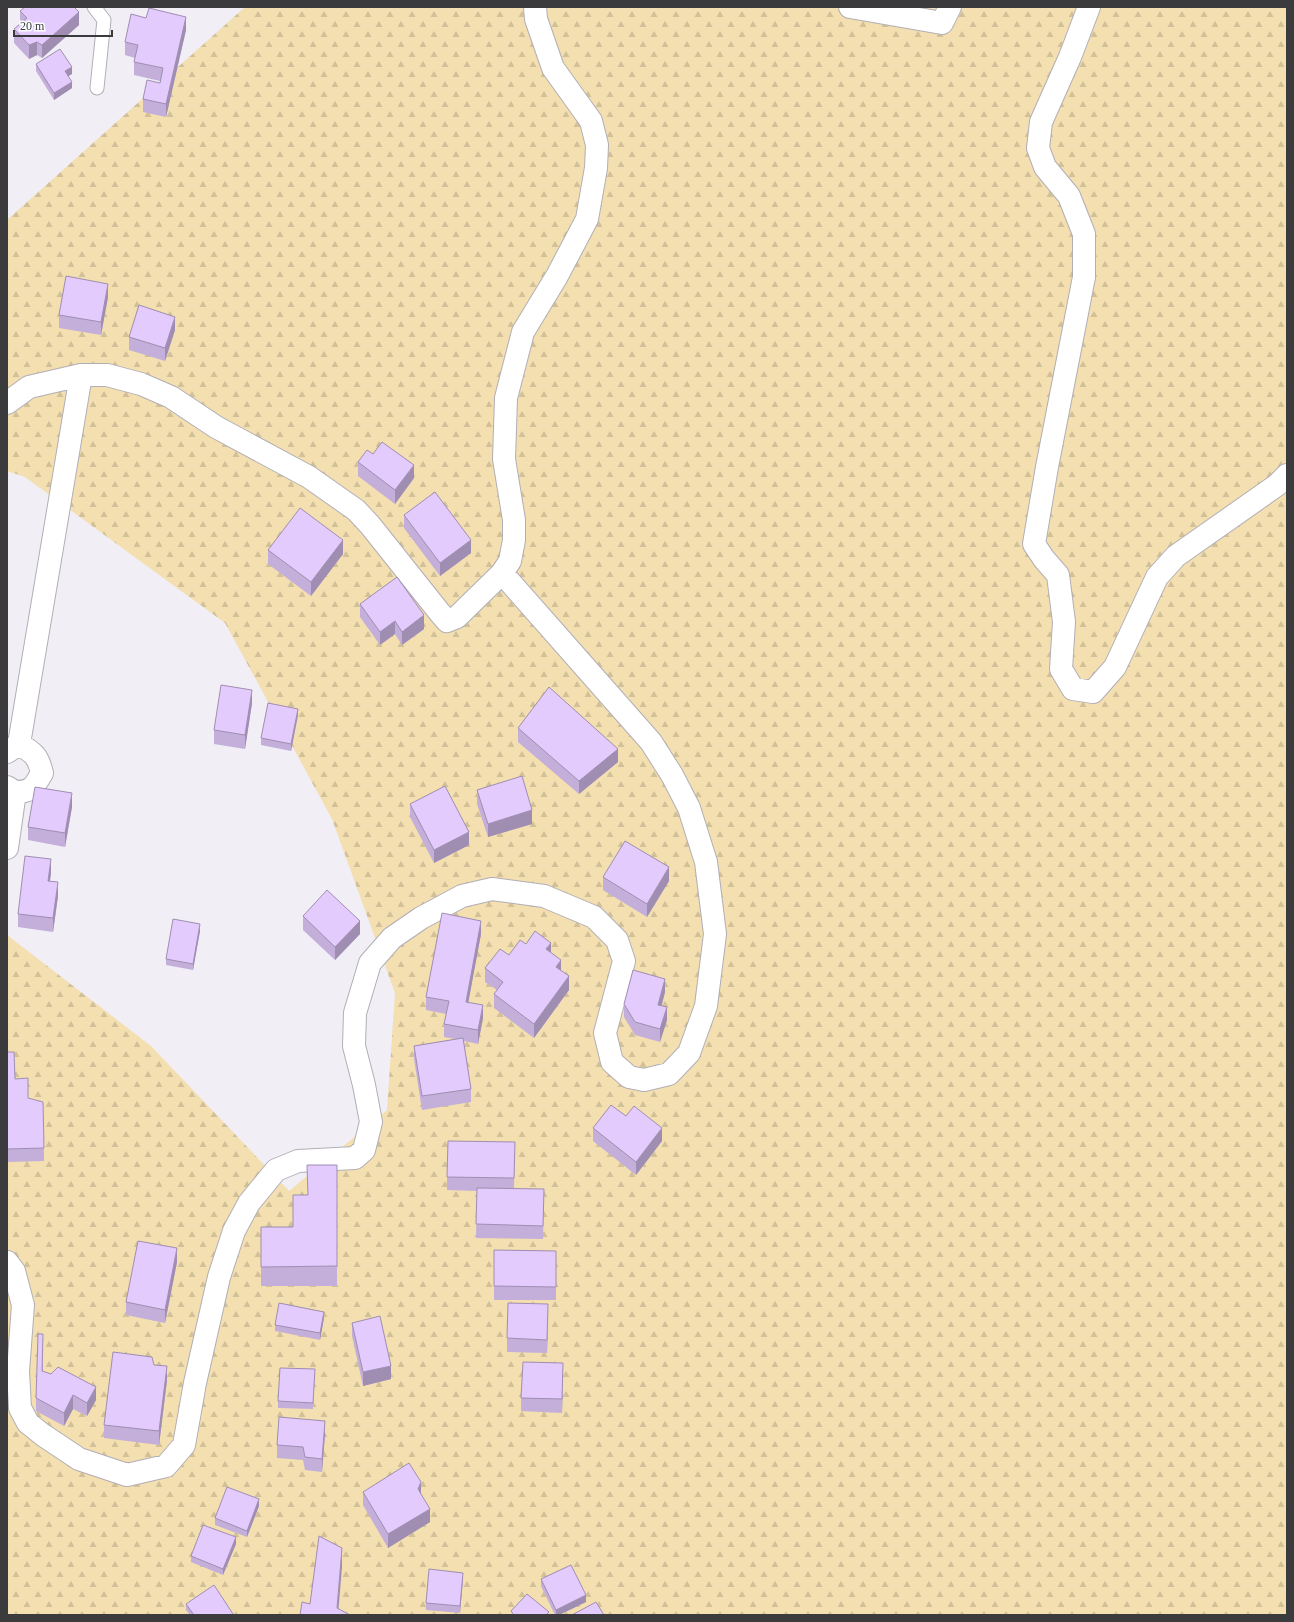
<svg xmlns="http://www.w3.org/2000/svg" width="1294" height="1622" viewBox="0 0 1294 1622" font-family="Georgia,serif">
	<defs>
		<pattern id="forest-firs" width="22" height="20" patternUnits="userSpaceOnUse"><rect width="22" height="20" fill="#f3dfb0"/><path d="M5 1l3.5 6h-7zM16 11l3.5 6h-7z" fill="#d1c098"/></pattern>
	</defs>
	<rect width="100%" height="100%" fill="#f1eef6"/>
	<path fill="url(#forest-firs)" d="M245,7H1287V1615H7V935L151,1046L289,1191L387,1110L395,993L332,819L225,623L25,477L7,471V220Z"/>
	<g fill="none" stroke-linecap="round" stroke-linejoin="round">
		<g stroke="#b2aeb6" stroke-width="15">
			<path id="lane" d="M94,7L104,20L97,88"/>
		</g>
		<g stroke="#b2aeb6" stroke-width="24">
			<path id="street" d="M850,7L942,23L950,7
				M1089,7L1070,57L1041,122L1038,148L1045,167L1069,196L1084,234V277L1047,467L1034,544L1044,559L1058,575L1064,622L1061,669L1073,689L1093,692L1115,667L1157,577L1176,556L1277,485L1287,475
				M7,403L29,387L81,375H107L141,384L171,397L216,427L309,477L356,510L370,525L440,613L447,621L457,617L502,573L510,561L514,540V520L504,459L506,398L523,332L557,276L587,219L596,168L597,145L591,121L553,68L536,19L535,7
				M7,752L19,744L81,375
				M7,787L15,792L7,848
				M15,792C32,792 34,787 42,773C38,756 34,753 19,744
				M7,1262L14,1271L23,1305L18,1371L20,1408L28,1423L43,1435L79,1459L127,1475L166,1466L184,1445L195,1383L219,1277L234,1231L249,1203L276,1170L298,1161L355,1158L364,1150L371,1122L364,1085L354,1046L355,1013L370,963L392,938L421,918L462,896L492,889L544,896L594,917L617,940L624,961L605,1033L612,1062L629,1077L644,1080L669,1074L689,1053L706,1006L715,934L706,862L689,808L672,775L651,742L502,573"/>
		</g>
		<use href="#lane" stroke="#fff" stroke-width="13"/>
		<use href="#street" stroke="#fff" stroke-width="22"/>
	</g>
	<path fill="#c3afda" d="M20,11L79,25L42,58L37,55L29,59L14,43V29L20,24Z
		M186,30L166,117L143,112V99L160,83V81L134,75V62L135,58L125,55V42Z
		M36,64L72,74L68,76L72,88L54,100L36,71Z
		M108,297L101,335L59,328V315Z
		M175,330L165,361L129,350V337Z
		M373,454L414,478L395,504L358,476V462Z
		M404,515L471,553L440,576L404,528Z
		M268,550L343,554L311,596L268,564Z
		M360,604L424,629L402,645L395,634L380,645L360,617Z
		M252,703L245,749L214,744V730Z
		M298,715L291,751L261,745V738Z
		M518,728L618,762L579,794L518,742Z
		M477,790L532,824L488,837L477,804Z
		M410,804L469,845L434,863L410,817Z
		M72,807L65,847L28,840V827Z
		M51,873L50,881L58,896L53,932L18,927V914Z
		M603,877L669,881L647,917L603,890Z
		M303,916L360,934L335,960L303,930Z
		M200,931L193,970L166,965V959Z
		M481,934L468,1002L483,1018L478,1044L464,1041L471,1089V1102L422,1110L414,1059V1046L455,1039L444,1037V1024L446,1014L426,1010V997Z
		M526,944L551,953L561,970L569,990L534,1038L494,1008V994L497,990L485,982V968L509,955Z
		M665,992L662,1005L667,1020L660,1042L635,1035L624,1017V1004Z
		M7,1052L15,1079L28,1098L44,1148V1161L7,1162Z
		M626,1116L662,1141L636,1175L593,1141V1128Z
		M515,1142L514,1188L544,1202L543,1239L476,1238L477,1191L447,1190V1177Z
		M337,1165V1286H261V1227H293Z
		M494,1250L556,1251V1300H494Z
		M177,1262L165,1323L126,1315V1302Z
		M548,1317L547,1353L507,1352V1338Z
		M324,1318L320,1340L275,1331V1325Z
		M352,1323L391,1379L363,1386L352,1336Z
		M43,1347V1371L96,1400L87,1416L73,1409L64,1426L36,1411V1398Z
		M154,1365L167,1380L159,1445L104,1438V1425Z
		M315,1369L313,1409L278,1408V1401Z
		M563,1376L562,1413L521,1411V1398Z
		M325,1434L322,1472L305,1470L303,1460L277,1458V1445Z
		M363,1492L421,1494L430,1522L388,1548L363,1505Z
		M259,1506L247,1537L215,1525V1518Z
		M236,1544L223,1575L191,1562V1556Z
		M463,1579L460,1613L426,1610V1603Z
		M541,1579L586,1602L559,1615H555L541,1586Z
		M186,1604L233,1615H190L186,1610Z"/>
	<path fill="#9f8eb1" d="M79,12V25L42,58V45Z
		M186,17V30L166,117V104Z
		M37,42V55L29,59V45Z
		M72,67V74L65,78V71Z
		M72,82V88L54,100V93Z
		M108,284V297L101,335V322Z
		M175,317V330L165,361V348Z
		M414,465V478L395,504V490Z
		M343,540V554L311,596V582Z
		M471,540V553L440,576V563Z
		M424,615V629L402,645V632Z
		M395,621V634L380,645V632Z
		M252,690V703L245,749V735Z
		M298,709V715L291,751V744Z
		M618,749V762L579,794V781Z
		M72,793V807L65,847V833Z
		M532,810V824L488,837V824Z
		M469,832V845L434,863V850Z
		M51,859V873L48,894V881Z
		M669,867V881L647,917V904Z
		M58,882V896L53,932V918Z
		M360,921V934L335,960V947Z
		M481,921V934L466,1015V1002Z
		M200,924V931L193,970V964Z
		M551,943V956L546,949Z
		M561,960V973L556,967Z
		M569,976V990L534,1038V1024Z
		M665,979V992L658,1018V1005Z
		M483,1005V1018L478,1044V1030Z
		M667,1007V1020L660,1042V1029Z
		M662,1128V1141L636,1175V1162Z
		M177,1248V1262L165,1323V1310Z
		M548,1304V1317L547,1353V1340Z
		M324,1312V1318L320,1340V1333Z
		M563,1363V1376L562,1413V1399Z
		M167,1366V1380L159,1445V1431Z
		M391,1366V1379L363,1386V1372Z
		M96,1387V1400L87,1416V1403Z
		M73,1395V1409L64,1426V1413Z
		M325,1421V1434L322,1472V1459Z
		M421,1482V1496L418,1489Z
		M259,1499V1506L247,1537V1531Z
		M430,1509V1522L388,1548V1534Z
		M236,1537V1544L223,1575V1569Z
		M342,1548V1567L338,1615L337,1608Z
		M463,1573V1579L460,1613V1606Z
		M586,1595V1602L559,1615H556V1610Z"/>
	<path fill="#e3cbfd" stroke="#9f8eb1" d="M25,7H74L79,12L42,45L37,42L29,45L14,29L27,18L20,11Z
		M149,8L186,17L166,104L143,99L147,80L160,83L163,68L134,62L138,45L125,42L131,14L146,18Z
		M60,49L72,67L65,71L72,82L54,93L36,64Z
		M66,276L108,284L101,322L59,315Z
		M139,305L175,317L165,348L129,337Z
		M382,442L414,465L395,490L358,462L367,450L373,454Z
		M435,492L471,540L440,563L404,515Z
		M300,508L343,540L311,582L268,550Z
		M397,577L424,615L402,632L395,621L380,632L360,604Z
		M221,685L252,690L245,735L214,730Z
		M549,687L618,749L579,781L518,728Z
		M268,703L298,709L291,744L261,738Z
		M522,776L532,810L488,824L477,790Z
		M445,786L469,832L434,850L410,804Z
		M35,787L72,793L65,833L28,827Z
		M625,841L669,867L647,904L603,877Z
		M25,856L51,859L48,881L58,882L53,918L18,914Z
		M327,890L360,921L335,947L303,916Z
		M442,913L481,921L466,1002L483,1005L478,1030L444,1024L449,1001L426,997Z
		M173,919L200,924L193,964L166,959Z
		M535,931L551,943L546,949L561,960L556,967L569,976L534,1024L494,994L503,982L485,968L500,949L509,955L520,940L526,944Z
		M633,970L665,979L658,1005L667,1007L660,1029L635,1022L624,1004Z
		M463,1038L471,1089L422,1096L414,1046Z
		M7,1052H14L15,1079L28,1078V1098L43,1102L44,1148L7,1149Z
		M611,1105L626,1116L634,1106L662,1128L636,1162L593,1128Z
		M448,1141L515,1142L514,1178L447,1177Z
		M307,1165H337V1266L261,1267V1227H293V1195H308Z
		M477,1188L544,1189L543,1226L476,1224Z
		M138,1241L177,1248L165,1310L126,1302Z
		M494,1250L556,1251V1287L494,1286Z
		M279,1303L324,1312L320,1333L275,1325Z
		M508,1303L548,1304L547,1340L507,1338Z
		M380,1316L391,1366L363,1372L352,1323Z
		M38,1334H43L42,1371L51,1374L58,1367L96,1387L87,1403L73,1395L64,1413L36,1398Z
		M113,1352L152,1357L154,1365L167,1366L159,1431L104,1425Z
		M523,1362L563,1363L562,1399L521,1398Z
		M280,1368L315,1369L313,1403L278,1401Z
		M279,1417L325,1421L322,1459L305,1457L303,1447L277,1445Z
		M409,1463L421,1482L418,1489L430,1509L388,1534L363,1492Z
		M227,1487L259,1499L247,1531L215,1518Z
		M203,1525L236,1537L223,1569L191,1556Z
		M319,1536L342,1548L337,1608L350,1615H300L302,1602L310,1604Z
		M571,1565L586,1595L556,1610L541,1579Z
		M429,1569L463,1573L460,1606L426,1603Z
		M214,1585L233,1614L232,1615H194L186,1604Z
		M527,1594L549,1612L546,1615H514L511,1611Z
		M596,1602L604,1615H572Z"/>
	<rect width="1294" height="1622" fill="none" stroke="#3b3a3d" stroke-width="16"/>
	<path d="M14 30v6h98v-6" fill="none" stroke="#3b3a3d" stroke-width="2"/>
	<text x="20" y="30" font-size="12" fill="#3b3a3d" stroke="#fdfcfe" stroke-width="3" paint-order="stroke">20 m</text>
</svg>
